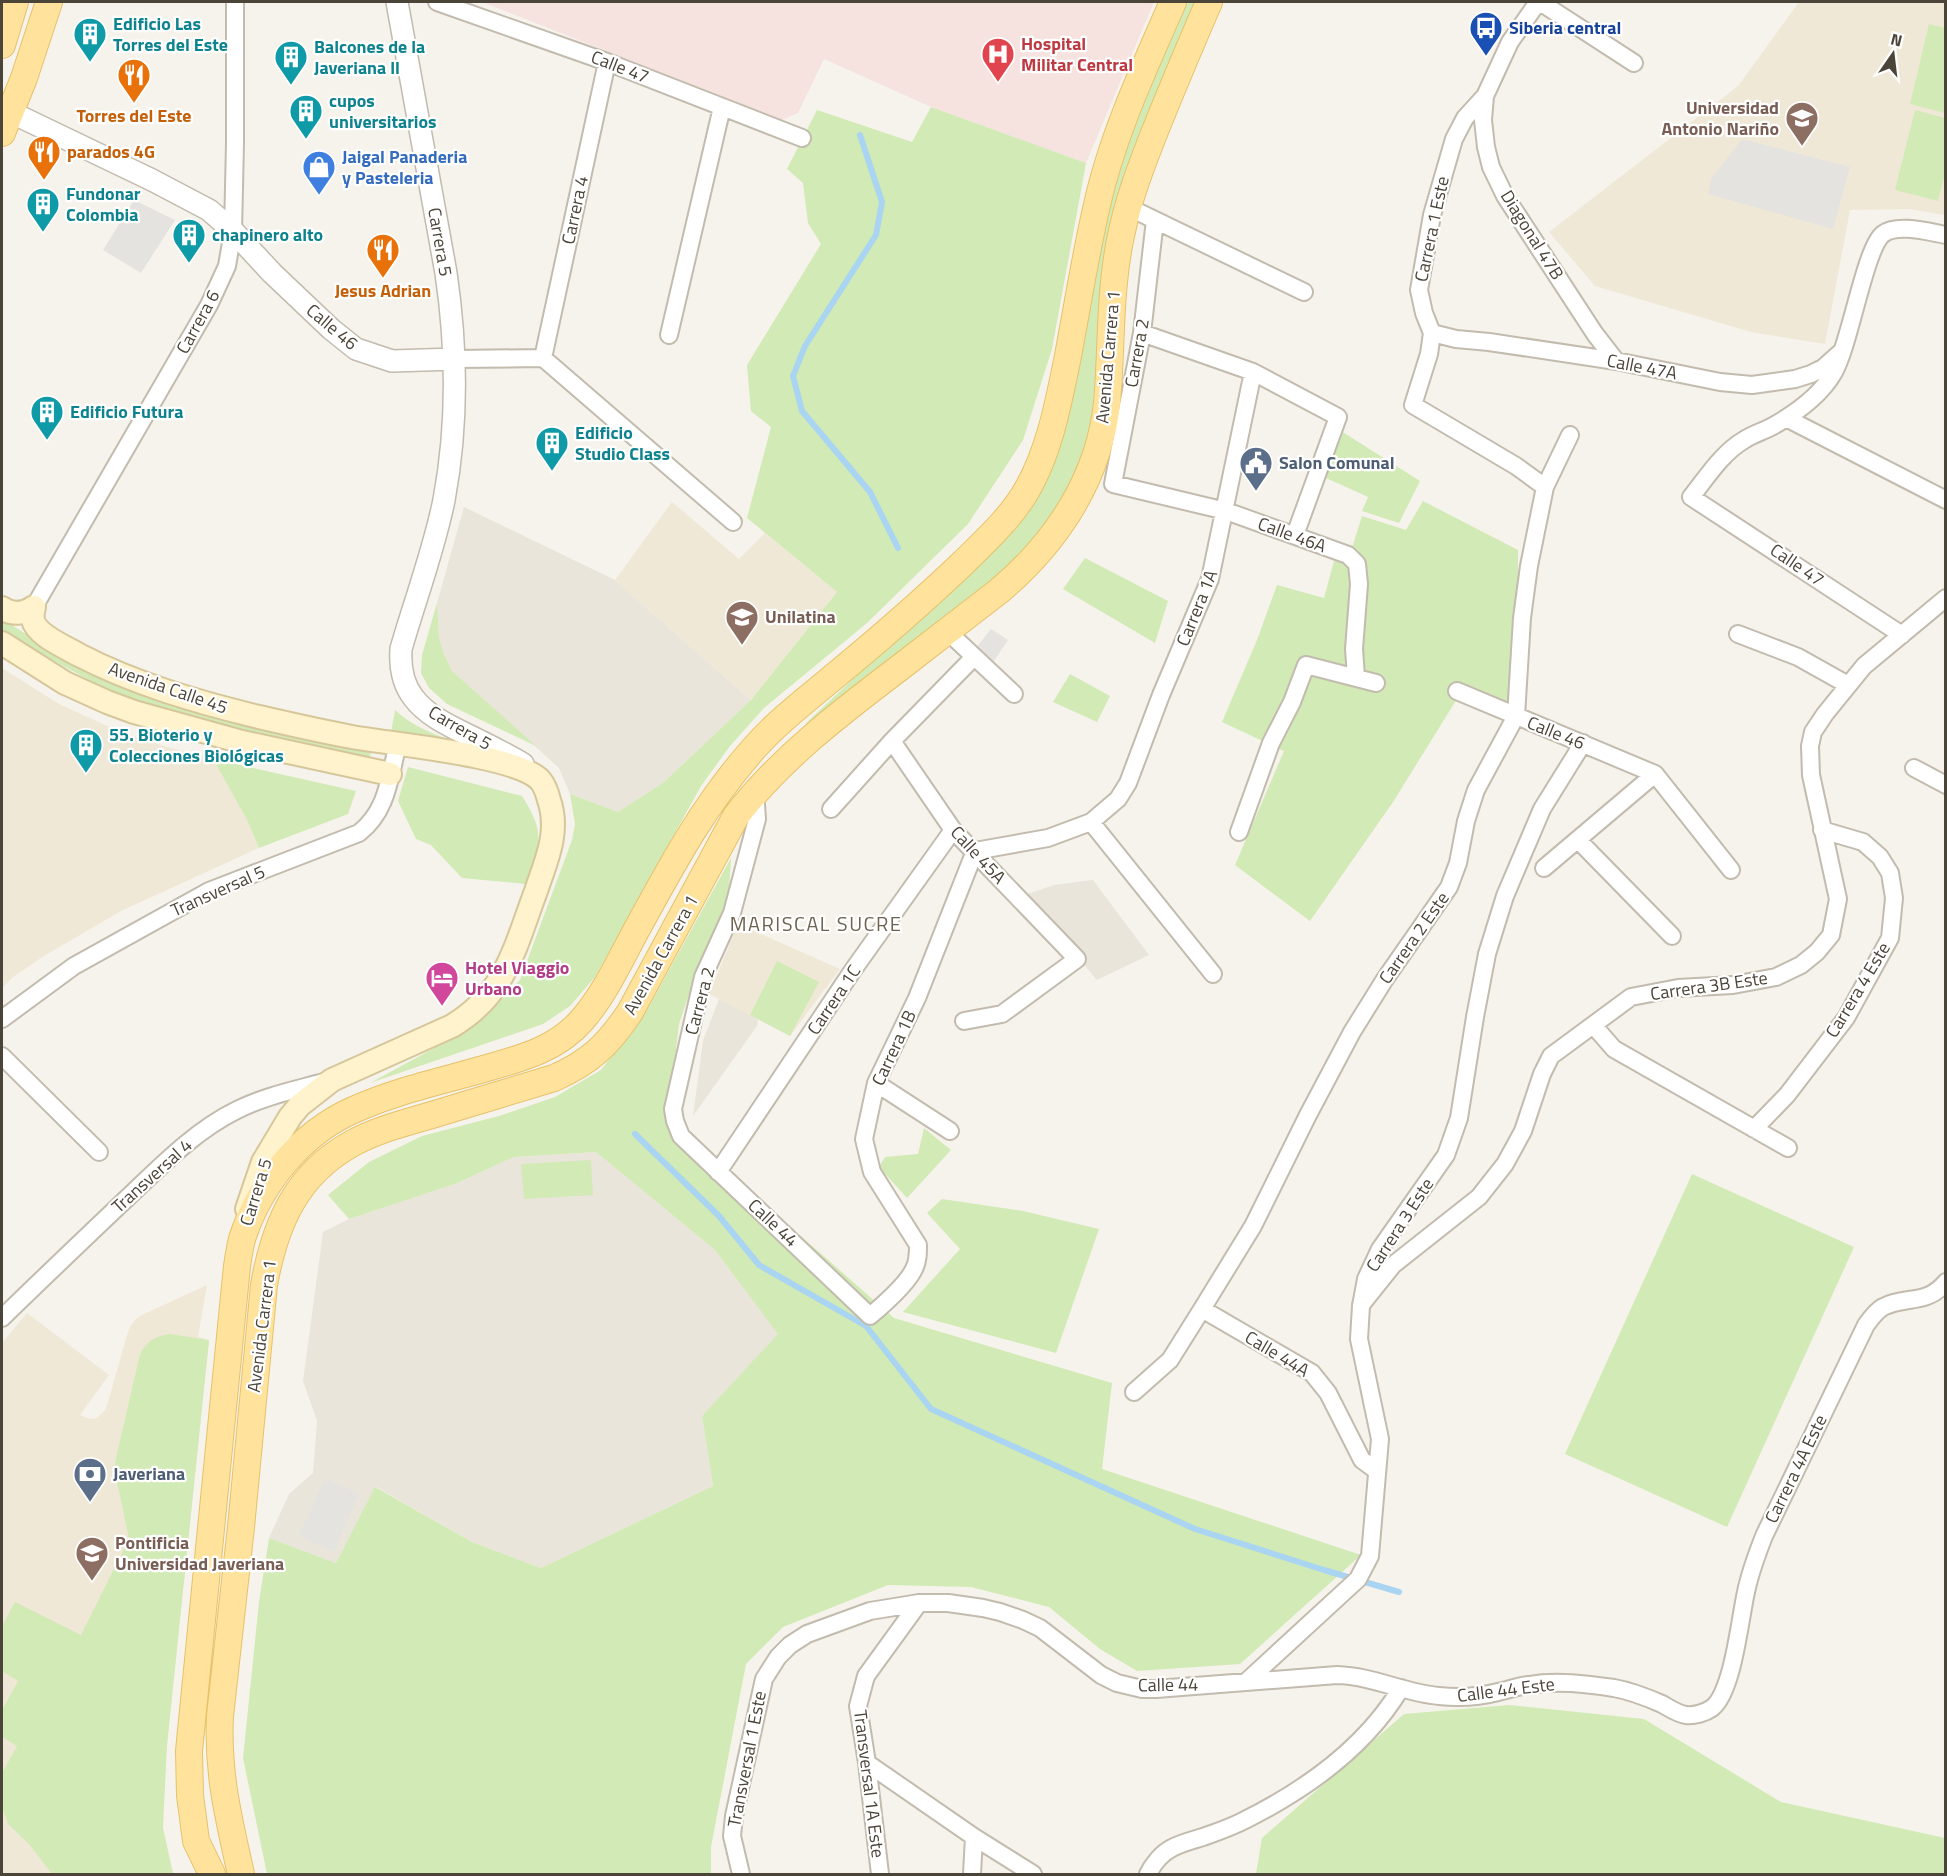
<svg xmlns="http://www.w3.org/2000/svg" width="1947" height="1876" viewBox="0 0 1947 1876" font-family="'Titillium Web',sans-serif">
	<rect width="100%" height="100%" fill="#f6f3ec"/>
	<path fill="#eae5da" d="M464,507L615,580L751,700L664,782L618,812L570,794L559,768L452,671L444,654L439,637L437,603Z
		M1093,880L1149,955L1097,980L1025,895L1054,885Z
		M719,999L758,1019L757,1026L693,1116L703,1041Z
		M596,1152L715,1250L779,1334L702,1416L713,1486L541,1568L472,1542L376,1487L336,1563L269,1538L289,1494L313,1473L317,1421L303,1381L323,1232L349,1219L455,1184L514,1157Z"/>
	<path fill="#efe8d6" d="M1799,2H1945V215L1909,209L1850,210L1825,344L1751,332L1595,286L1549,232L1738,86Z
		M672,502L739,559L765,533L837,592L751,700L615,580Z
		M2,668L59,704L114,729L167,747L213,759L247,820L259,848L121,911L44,956L13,977L2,988Z
		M738,924L840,969L790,1036L709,994Z
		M207,1285L198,1337L209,1340L167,1745L163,1794V1828L173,1874H2V1343L27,1313L109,1375L80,1415L90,1419L97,1418L106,1409L127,1335L130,1327L136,1319L142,1315Z"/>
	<path fill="#f6e3e0" d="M482,2H1154L1086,163L931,107L824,59L798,113L782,120Z"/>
	<path fill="#d2eab5" d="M1182,2H1195L1151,108L1111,223L1105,260L1091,426L1079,477L1055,519L1002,574L804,725L920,616L1011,526L1121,151Z
		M1929,24L1945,28V113L1910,104Z
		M931,107L1086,163L1052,349L1023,440L968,524L867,623L764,708L730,746L701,786L595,977L570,1006L543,1024L370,1083L462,1033L496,1005L520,980L572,840L575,824L570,794L618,812L664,782L751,700L837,592L747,518L771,427L751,411L747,365L821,244L808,223L803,183L787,169L817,110L912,142Z
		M1915,110L1945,118V173L1938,201L1895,190Z
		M1341,431L1420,481L1399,523L1362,511L1368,497L1326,478Z
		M1423,501L1518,550V710L1465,686L1393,802L1310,921L1235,865L1284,751L1222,722L1257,640L1277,585L1324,598L1334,561L1347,564L1362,516L1406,530Z
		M1085,558L1168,601L1155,643L1063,589Z
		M437,603L439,637L444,654L452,671L536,746L447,704L429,688L421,673L422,655Z
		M2,619L58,654L371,751L370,758C284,740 189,726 109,690C72,672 37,651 2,629Z
		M1070,674L1110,696L1097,722L1053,702Z
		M395,710C416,730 448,739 476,749L391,733Z
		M213,759L356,791L348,814L259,848L247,820Z
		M408,767L522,796C547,835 539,842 526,884L462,878L431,845L416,839L398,801Z
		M731,858L729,893L714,933L695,976L679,1024L668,1119L894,1318L1112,1383L1102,1469L1361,1555L1240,1664L1137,1671L1100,1649L1049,1607L971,1587L888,1585L783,1627L746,1664L711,1847V1874H267L243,1758L259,1602L269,1538L336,1563L375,1487L472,1542L541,1568L713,1486L702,1416L778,1334L715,1250L596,1152L514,1157L455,1184L349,1219L328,1195L369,1162L422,1136L499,1116L555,1097L601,1070L647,1010Z
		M777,961L819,982L790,1036L750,1015Z
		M924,1128L951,1150L907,1198L879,1167L885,1157L918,1154Z
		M591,1160L593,1195L524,1199L521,1164Z
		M1692,1174L1854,1247L1727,1527L1565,1454Z
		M942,1199L1023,1211L1099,1229L1056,1353L903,1312L960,1249L927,1213Z
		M170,1334L209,1340L167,1745L163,1828L173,1874H52L29,1844L8,1824L2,1806V1773L17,1746L2,1737V1710L18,1681L2,1671V1626L15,1602L81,1635L129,1539L114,1467L140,1354C147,1341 155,1336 170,1334Z
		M1509,1705L1644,1719L1781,1802L1945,1838V1874H1256L1262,1838L1404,1714Z"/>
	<path fill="#e5e3e0" d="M1742,139L1850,167L1833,229L1708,194L1711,179Z
		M134,200L175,220L141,273L103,250Z
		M991,629L1008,640L992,664L976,648Z
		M325,1478L359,1494L334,1552L299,1536Z"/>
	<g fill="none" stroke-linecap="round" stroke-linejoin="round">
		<path stroke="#a9d4f2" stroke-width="6" d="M860,135L882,202L876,235L805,346L793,376L802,411L870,492L898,548
			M635,1134L719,1216L759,1265L866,1326L931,1409L1195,1529L1324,1570L1399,1592"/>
		<g stroke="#c2bbae" stroke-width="20">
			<path id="minor" d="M437,2L607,62L802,138
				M1538,2L1510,42L1485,96L1483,120L1486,147L1491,167L1505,196L1595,334L1616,361
				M1540,2L1634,63
				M1485,96L1465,118L1454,139L1432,215L1419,290L1424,313L1432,333L1429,354L1413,405L1516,466L1545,487
				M1128,207L1304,292
				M1155,220L1142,333L1113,484L1226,511L1348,555L1357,564L1359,584L1354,649L1356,677
				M1142,333L1253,372L1338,417L1295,535
				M1432,333L1456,339L1489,342L1616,361L1720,382L1752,385L1795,379L1811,374L1823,368L1841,352
				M669,335L722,107
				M543,358L607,62
				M455,359L543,358L733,522
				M1786,418L1946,500
				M34,607L209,305L227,266L233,231L235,143V2
				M947,631L1014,694
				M1738,634L1798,657L1848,685
				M1902,635L1691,497C1707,477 1722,453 1744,440C1753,434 1764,431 1773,426C1796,413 1821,395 1834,372C1850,344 1865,248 1883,234C1897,223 1929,232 1946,235
				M1457,691L1655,774L1731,870
				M892,741L953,830L1077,959L1002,1014L964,1021
				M1914,768L1946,785
				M755,791L757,819L732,913L703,977L673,1109L675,1121L681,1136L870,1316C883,1305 907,1284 914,1269C918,1262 918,1253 918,1245L872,1172L864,1139L876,1083L917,998L975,851L1048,838L1091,822L1118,799L1128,783L1161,695L1210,579L1253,372
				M831,809L892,741L974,657
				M1091,822L1213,974
				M1239,832L1271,743L1292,702L1306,665L1376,683
				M1578,840L1672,936
				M1544,868L1655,774
				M2,1019L74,966L209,891L359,833C388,810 389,778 398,744
				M1593,1025L1614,1049L1788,1148
				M2,1056L99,1152
				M876,1083L950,1131
				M1754,1129L1787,1095L1846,1018L1890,938L1894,898L1890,873L1880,857L1863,842L1822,830
				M718,1172L853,970L953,830
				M1361,1305L1393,1265L1479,1197L1505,1164L1523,1131L1542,1074L1551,1056L1631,997L1678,988L1733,985L1776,977L1801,965L1817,952L1831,935L1838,899L1811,775L1810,746L1813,732L1825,714L1864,666L1946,598
				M1202,1309L1312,1373L1328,1393L1362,1460L1377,1471
				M2,1318C42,1279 83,1240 124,1201C159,1168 194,1131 237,1110C265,1096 295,1090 324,1082
				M1134,1392L1170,1360L1202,1309L1253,1226L1308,1115L1352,1032L1385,979L1449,887L1458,863L1466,821L1476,790L1516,716L1522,618L1529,566L1545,487L1570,435
				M1246,1682L1358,1579L1370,1556L1380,1439L1359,1339L1361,1306L1366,1279L1380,1249L1446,1155L1459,1118L1475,1017L1487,954L1505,896L1542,809L1583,743
				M867,1763L974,1837L1033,1874
				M741,1874L732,1836L734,1816L764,1679L778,1657L790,1645L807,1634L870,1611L919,1603H948L983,1608L1000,1612L1023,1620L1040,1628L1101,1675L1117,1683L1142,1689H1156L1337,1675C1373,1676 1404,1693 1439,1696C1458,1698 1479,1697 1498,1692C1508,1690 1518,1686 1529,1685C1556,1680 1587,1684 1614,1688C1631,1691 1646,1697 1662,1704C1669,1708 1678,1714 1686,1715C1694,1716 1705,1713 1712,1708C1733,1692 1740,1618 1746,1592C1750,1572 1757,1554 1764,1536L1866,1325C1871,1318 1876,1311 1883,1307C1906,1295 1926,1306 1946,1282
				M880,1874L867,1763L858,1706L866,1676L919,1603
				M972,1874L974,1837
				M1148,1874C1153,1864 1162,1853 1172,1848C1181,1843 1193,1840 1203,1837C1217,1832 1232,1827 1245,1820C1307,1789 1365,1748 1401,1688"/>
		</g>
		<g stroke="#c2bbae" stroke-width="24">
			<path id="tertiary" d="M397,2L446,273C457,348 458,425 444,500C434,550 415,600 401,649C400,665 402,683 413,697C429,719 459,730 482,742C496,749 510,756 523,764
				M2,108L152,180L209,210L233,231L272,273L331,329L356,349L392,361L455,359"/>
		</g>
		<g stroke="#d6c79b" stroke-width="26">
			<path id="secondary" d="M34,607C33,611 32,616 33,620C36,635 67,648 79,655C135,684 197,702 259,717C289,724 320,731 352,737C390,744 516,755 540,780C545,786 547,792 549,800C560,832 546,861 536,891C515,947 506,994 452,1026L332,1080L300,1105L290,1117L263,1162L247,1209
				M2,608C12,615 24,614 34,607
				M2,643L65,683L107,702L134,712L242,742L390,774"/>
		</g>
		<g stroke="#e6c16a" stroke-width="28">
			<path id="primary" d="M2,45L15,2
				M2,133L24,78L49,2
				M212,1874L196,1841L190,1795L189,1751L237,1266C239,1255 240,1243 244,1233C262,1182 301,1134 351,1111C394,1091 442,1081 487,1068C522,1058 557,1049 582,1020C605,994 621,958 638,927C674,861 705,803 756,746C778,721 805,701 831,679C876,642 920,604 963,563C986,540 1012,517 1028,488C1050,449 1058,404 1067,361C1077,309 1085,256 1097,205C1112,136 1145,66 1173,2
				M241,1874C229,1820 217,1773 220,1716L241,1527L264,1285C275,1224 296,1174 353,1143C379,1129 408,1122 435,1114C475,1102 514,1090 554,1078C590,1062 608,1045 630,1012L736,816C781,758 840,713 898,669C932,643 965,617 999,591C1056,543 1099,479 1107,403C1112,346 1109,287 1122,231C1129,198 1141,167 1153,136C1171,91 1190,46 1209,2"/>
		</g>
		<use href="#minor" stroke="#fff" stroke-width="16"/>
		<use href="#tertiary" stroke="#fff" stroke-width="21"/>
		<use href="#secondary" stroke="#fff3cd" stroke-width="22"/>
		<use href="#primary" stroke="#ffe39c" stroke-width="26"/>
	</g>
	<defs>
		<g id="bus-pin" transform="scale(1.725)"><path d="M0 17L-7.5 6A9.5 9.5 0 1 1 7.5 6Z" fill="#1a4fb4" stroke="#fff"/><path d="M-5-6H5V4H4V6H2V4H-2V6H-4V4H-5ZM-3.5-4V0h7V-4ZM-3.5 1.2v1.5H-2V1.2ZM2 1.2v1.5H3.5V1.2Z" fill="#fff"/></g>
		<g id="building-pin" transform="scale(1.725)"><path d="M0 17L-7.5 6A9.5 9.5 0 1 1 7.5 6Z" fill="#0f9aa8" stroke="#fff"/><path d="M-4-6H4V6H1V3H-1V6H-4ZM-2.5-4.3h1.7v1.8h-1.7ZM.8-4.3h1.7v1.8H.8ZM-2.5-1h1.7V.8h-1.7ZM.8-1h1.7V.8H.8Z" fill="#fff"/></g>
		<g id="hospital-pin" transform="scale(1.725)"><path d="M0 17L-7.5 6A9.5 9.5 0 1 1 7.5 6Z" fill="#e0444e" stroke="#fff"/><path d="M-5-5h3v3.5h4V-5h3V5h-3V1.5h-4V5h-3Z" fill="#fff"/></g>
		<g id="restaurant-pin" transform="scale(1.725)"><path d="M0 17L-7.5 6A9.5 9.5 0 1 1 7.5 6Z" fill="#e8710a" stroke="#fff"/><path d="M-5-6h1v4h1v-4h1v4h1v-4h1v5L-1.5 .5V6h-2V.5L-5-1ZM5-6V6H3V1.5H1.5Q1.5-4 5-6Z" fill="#fff"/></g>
		<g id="university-pin" transform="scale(1.725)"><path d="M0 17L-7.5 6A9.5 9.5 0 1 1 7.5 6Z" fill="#8d6e63" stroke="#fff"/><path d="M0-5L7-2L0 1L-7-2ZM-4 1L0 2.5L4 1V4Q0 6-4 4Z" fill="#fff"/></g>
		<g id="shop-pin" transform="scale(1.725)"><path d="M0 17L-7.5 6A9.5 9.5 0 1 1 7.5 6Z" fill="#3f7fe0" stroke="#fff"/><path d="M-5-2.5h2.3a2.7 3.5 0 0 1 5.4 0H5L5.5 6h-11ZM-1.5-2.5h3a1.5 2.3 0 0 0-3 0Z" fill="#fff"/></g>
		<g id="civic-pin" transform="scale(1.725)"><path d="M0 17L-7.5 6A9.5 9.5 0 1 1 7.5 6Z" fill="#5c6f8a" stroke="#fff"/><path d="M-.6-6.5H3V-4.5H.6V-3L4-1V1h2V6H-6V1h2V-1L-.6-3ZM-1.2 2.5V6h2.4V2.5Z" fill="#fff"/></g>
		<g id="hotel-pin" transform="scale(1.725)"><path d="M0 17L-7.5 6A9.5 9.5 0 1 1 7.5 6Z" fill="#d1479c" stroke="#fff"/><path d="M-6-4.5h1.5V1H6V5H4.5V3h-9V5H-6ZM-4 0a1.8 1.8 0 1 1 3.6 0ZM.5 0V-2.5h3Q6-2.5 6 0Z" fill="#fff"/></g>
		<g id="bank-pin" transform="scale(1.725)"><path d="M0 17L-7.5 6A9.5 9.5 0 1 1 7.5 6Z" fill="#5c6f8a" stroke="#fff"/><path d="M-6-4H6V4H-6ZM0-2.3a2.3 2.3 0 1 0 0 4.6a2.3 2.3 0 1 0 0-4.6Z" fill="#fff"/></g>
	</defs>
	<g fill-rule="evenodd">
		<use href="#bus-pin" x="1486" y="28"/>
		<use href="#building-pin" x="90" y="34"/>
		<use href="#hospital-pin" x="998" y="54"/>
		<use href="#building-pin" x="291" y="57"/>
		<use href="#restaurant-pin" x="134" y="75"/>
		<use href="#building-pin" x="306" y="111"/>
		<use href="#university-pin" x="1802" y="118"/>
		<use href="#restaurant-pin" x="44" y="152"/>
		<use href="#shop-pin" x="319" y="167"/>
		<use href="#building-pin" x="43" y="204"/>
		<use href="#building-pin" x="189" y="235"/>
		<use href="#restaurant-pin" x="383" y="250"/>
		<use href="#building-pin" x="47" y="412"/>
		<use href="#building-pin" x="552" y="443"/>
		<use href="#civic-pin" x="1256" y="463"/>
		<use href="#university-pin" x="742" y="617"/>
		<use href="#building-pin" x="86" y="745"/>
		<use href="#hotel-pin" x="442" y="978"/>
		<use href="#bank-pin" x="90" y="1474"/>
		<use href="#university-pin" x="92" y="1553"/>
	</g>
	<g text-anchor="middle" stroke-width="4.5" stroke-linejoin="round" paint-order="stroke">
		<g font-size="18" font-weight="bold" fill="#0d838f" stroke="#fff" text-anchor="start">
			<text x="113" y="30">Edificio Las<tspan x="113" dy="21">Torres del Este</tspan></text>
			<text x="314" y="53">Balcones de la<tspan x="314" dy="21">Javeriana ll</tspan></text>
			<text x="329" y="107">cupos<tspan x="329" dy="21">universitarios</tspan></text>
			<text x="66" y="200">Fundonar<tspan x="66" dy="21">Colombia</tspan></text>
			<text x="212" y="241">chapinero alto</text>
			<text x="70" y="418">Edificio Futura</text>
			<text x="575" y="439">Edificio<tspan x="575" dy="21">Studio Class</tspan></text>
			<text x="109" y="741">55. Bioterio y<tspan x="109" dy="21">Colecciones Biológicas</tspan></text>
		</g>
		<g font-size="18" font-weight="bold" fill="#164399" stroke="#fff" text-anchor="start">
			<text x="1509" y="34">Siberia central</text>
		</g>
		<g font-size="18" font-weight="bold" fill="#be3a42" stroke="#fff" text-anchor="start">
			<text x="1021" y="50">Hospital<tspan x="1021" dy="21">Militar Central</tspan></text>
		</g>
		<g font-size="18" fill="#4b4439" stroke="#fff">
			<text transform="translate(620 67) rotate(21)" y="6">Calle 47</text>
			<text transform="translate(575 210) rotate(-78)" y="6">Carrera 4</text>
			<text transform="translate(1432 229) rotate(-78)" y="6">Carrera 1 Este</text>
			<text transform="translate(1532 235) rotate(58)" y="6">Diagonal 47B</text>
			<text transform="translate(440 242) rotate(80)" y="6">Carrera 5</text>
			<text transform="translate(198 322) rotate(-61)" y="6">Carrera 6</text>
			<text transform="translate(332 327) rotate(40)" y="6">Calle 46</text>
			<text transform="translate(1137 353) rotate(-80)" y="6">Carrera 2</text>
			<text transform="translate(1108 357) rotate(-85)" y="6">Avenida Carrera 1</text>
			<text transform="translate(1642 367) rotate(11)" y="6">Calle 47A</text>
			<text transform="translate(1292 535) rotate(20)" y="6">Calle 46A</text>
			<text transform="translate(1797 565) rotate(34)" y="6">Calle 47</text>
			<text transform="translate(1197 608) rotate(-68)" y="6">Carrera 1A</text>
			<text transform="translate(168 688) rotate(19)" y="6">Avenida Calle 45</text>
			<text transform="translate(460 728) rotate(30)" y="6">Carrera 5</text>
			<text transform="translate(1556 733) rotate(22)" y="6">Calle 46</text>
			<text transform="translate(978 855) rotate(47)" y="6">Calle 45A</text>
			<text transform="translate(218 891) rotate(-24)" y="6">Transversal 5</text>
			<text transform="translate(1414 938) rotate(-55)" y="6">Carrera 2 Este</text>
			<text transform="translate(661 955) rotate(-61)" y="6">Avenida Carrera 1</text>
			<text transform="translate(1709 986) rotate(-8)" y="6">Carrera 3B Este</text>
			<text transform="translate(1858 990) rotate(-59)" y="6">Carrera 4 Este</text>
			<text transform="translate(834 1000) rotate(-56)" y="6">Carrera 1C</text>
			<text transform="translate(700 1001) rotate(-75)" y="6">Carrera 2</text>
			<text transform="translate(894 1048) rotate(-65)" y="6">Carrera 1B</text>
			<text transform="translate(152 1176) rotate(-42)" y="6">Transversal 4</text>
			<text transform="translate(256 1192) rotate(-73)" y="6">Carrera 5</text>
			<text transform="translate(773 1223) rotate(43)" y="6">Calle 44</text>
			<text transform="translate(1400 1225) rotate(-57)" y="6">Carrera 3 Este</text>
			<text transform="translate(262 1326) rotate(-83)" y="6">Avenida Carrera 1</text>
			<text transform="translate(1277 1354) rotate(31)" y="6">Calle 44A</text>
			<text transform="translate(1796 1469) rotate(-64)" y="6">Carrera 4A Este</text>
			<text transform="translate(1168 1685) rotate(-1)" y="6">Calle 44</text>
			<text transform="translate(1506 1690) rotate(-7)" y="6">Calle 44 Este</text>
			<text transform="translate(747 1759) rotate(-79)" y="6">Transversal 1 Este</text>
			<text transform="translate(869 1784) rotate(83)" y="6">Transversal 1A Este</text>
		</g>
		<g font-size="18" font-weight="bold" fill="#785e54" stroke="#fff" text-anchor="start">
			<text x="1779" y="114" text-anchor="end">Universidad<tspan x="1779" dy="21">Antonio Nariño</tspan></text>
			<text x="765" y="623">Unilatina</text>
			<text x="115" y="1549">Pontificia<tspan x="115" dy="21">Universidad Javeriana</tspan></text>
		</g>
		<g font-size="18" font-weight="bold" fill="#c56008" stroke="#fff">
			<text x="134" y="122">Torres del Este</text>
			<text x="67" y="158" text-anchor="start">parados 4G</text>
			<text x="383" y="297">Jesus Adrian</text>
		</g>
		<g font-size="18" font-weight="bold" fill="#366cbe" stroke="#fff" text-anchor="start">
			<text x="342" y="163">Jaigal Panaderia<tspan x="342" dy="21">y Pasteleria</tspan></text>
		</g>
		<g font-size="18" font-weight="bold" fill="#4e5e75" stroke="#fff" text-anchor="start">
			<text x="1279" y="469">Salon Comunal</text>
			<text x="113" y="1480">Javeriana</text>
		</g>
		<g font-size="18" font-weight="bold" fill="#b23c85" stroke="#fff" text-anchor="start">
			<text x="465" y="974">Hotel Viaggio<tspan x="465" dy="21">Urbano</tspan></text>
		</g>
		<g font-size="20" letter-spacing="1.5" fill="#6e6250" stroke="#fff">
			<text x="816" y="931">MARISCAL SUCRE</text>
		</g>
	</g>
	<rect width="1947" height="1876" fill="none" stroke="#4b4439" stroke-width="6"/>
	<g transform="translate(1893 54) rotate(14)" stroke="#ffffff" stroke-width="4.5" paint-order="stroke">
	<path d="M0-4.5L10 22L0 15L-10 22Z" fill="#4b4439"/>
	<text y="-9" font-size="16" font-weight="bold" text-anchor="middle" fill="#4b4439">N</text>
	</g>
</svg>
